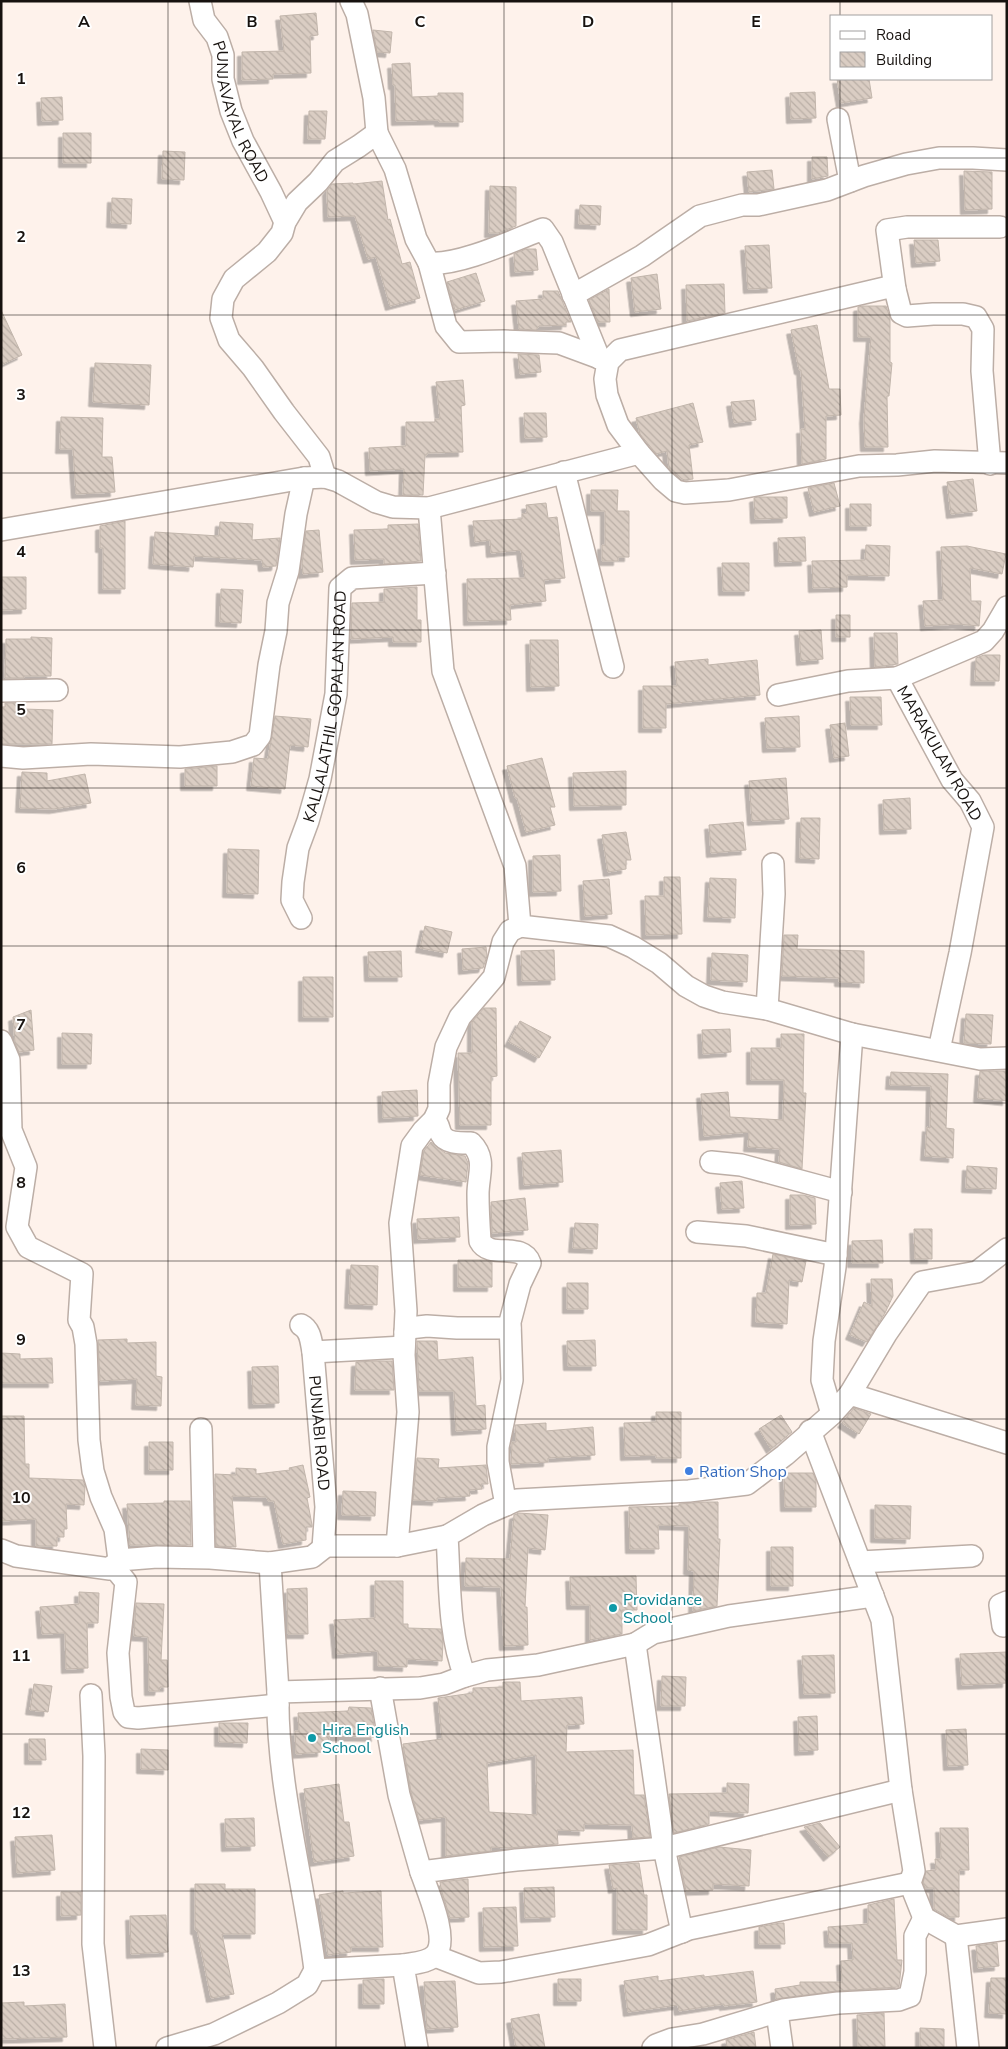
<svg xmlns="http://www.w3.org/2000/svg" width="1008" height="2049" viewBox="0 0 1008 2049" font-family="'Nunito Sans',sans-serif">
	<defs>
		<pattern id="building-back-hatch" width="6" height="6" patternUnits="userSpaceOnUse" patternTransform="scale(1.25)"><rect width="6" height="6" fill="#dacdc3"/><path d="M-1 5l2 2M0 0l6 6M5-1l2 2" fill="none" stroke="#baafa6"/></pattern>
		<filter id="shadow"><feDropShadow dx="-4.5" dy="4.5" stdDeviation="0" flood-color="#0004"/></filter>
	</defs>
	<rect width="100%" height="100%" fill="#fef2eb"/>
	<path fill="url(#building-back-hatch)" stroke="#c2b6ac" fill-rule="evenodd" filter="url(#shadow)" d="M316,13L318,35L310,36L311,73L273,74V79L242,80V52L284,51L280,16Z
		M373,30L392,32L390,53L377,52Z
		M410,63L412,97L438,96V93H463V122H439V120L396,121L395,85H393L392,64Z
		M837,79H869L872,98L841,103Z
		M815,92L816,118L791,119L790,93Z
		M62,97L63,120L42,121L41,98Z
		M309,111H327L325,139H308Z
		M63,133H91V163H63Z
		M163,151L185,152L184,180L162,179Z
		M812,157H827L828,176L812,179Z
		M772,170L774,189L749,192L747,172Z
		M964,171L992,172V209L965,210Z
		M382,181L388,220L390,219L402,264L410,262L420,298L390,306L376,257L368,259L355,216L328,217L327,191L332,184L353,183V184Z
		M490,186L516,187V226L498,233H489Z
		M112,198L132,199L131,224L111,223Z
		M580,205L601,206L600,225L579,224Z
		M914,240H938L940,261L916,263Z
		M769,245L772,288L748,289L745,246Z
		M526,249H536L538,270L515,272L514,254Z
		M476,273L485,301L455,310L447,282Z
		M657,274L661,309L635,312L631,278Z
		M724,284L725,313L687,321L686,285Z
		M609,289L610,322H598L589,300Z
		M543,291H558L571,322H566V325L539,326L536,330L519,329L516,301L543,299Z
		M863,306H886L890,318V362L892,363L889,396H887L888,447H865L864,419L871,337H858V307Z
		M1,310L22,355L1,365Z
		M817,325L829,389H840L841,415L826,416V459L802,464L801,429H805L801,370H799L791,330Z
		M518,354L539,355L541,372L520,374Z
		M95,363L151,365L149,405L93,402Z
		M463,380L465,405L461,406L463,452L427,453V455H425L423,495H403L404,469L370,471L369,448L406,446V422H435V419H440L436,382Z
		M754,400L756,420L734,423L731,402Z
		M693,403L703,442L689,445L693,479L685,480L682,479L669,468L667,451L656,454L649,445L640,434L636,418Z
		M524,413H546L547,437L525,438Z
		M61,417L103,418L102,457H112L115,492L76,494L73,449H60Z
		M973,479L977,511L951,514L947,482Z
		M834,483L840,506L814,512L808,488Z
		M591,490H618L617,511H629V557H618V561H602V545H605V511H591Z
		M758,497H787V518L755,519L754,498Z
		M546,503L548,518L557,517L565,578L544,580L546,601L510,605L511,620L468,621L467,579L525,578L521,550L491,553L490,540L475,542L473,521L522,519V514L527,513L526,505Z
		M850,504H871V526H850Z
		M125,521V589H103V548H100V526Z
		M220,522L253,524L252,540L280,538L276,566L263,567L262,560L194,556L193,567L153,564L155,532L219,536Z
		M418,524L421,561L384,564V559L355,560L354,530L388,529V525Z
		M319,530L323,572L303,574L302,564L306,531Z
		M805,537L806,561L779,562L778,538Z
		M866,545L890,546L889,576L847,575V587L813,588L812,561L865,560Z
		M967,546L1006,554L1002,574L970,568L971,601H981L979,626L957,624L925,626L923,601L943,600L941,547Z
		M722,563H749V591H723Z
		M1,577H26V609L1,610Z
		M417,587V620H421V642H393V637L351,639L352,603L384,602V589Z
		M221,589L243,590L241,623L220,622Z
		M836,615H850V637H836Z
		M821,630L823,659L801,661L799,631Z
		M874,633H897L898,664L875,667Z
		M31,637L52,638L51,676H24V678H5L6,639H31Z
		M530,640H558L559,686L531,687Z
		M984,655H1000L999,681H975L976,658Z
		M708,659V665L757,660L760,695L666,704V728H643V686H677L675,662Z
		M850,697H881L882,725H851Z
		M5,703H23L24,709L53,710L52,744H1V707H5Z
		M275,716L311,719L308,747L290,745L285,789L251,786L254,758L268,759Z
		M799,716L800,747L767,748L765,718Z
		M845,723L849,756L834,758L830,725Z
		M542,758L555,807H550L555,825L526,832L517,798H515L507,766Z
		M217,766V786H185V769Z
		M626,771V805L574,806L573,773Z
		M22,772L47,773V781L85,774L91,803L54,809L20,808Z
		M786,778L789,819L752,821L749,781Z
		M910,798L911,829L884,830L883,800Z
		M801,818H820L819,859L800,858Z
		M743,822L746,850L711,853L709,825Z
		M626,832L631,860H626V869L608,872L602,835Z
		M228,849L259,850L258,894L227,893Z
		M560,855L561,891L533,892V856Z
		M664,877H680L682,934L646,935L645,896H664Z
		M710,878L736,879L735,918L708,917Z
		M609,879L612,914L585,916L583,881Z
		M425,926L452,932L447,953L420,948Z
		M784,935H798L797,949L864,951V983L839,982V978L782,976Z
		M486,947L487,956L483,968L463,970L462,949Z
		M554,950L555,980L522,981L521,951Z
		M401,951L402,977H369L368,952Z
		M712,953L748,955L747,982L711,980Z
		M303,977H333V1017H303Z
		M484,1008H496L497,1076L491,1077V1125H460L458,1053H472V1022Z
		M31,1010L34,1050L19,1052L15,1043L13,1017Z
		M966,1014L993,1015L991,1044L964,1043Z
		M520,1021L551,1037L539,1058L509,1042Z
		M730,1029L731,1052L703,1054L702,1030Z
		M62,1033L92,1034L91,1064H62Z
		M781,1034H804L803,1093H806L802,1169L779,1162L780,1149L748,1147L749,1132L704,1136L701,1094L728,1092L730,1117L783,1120L784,1080H751V1048H781Z
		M980,1071H1007V1101L978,1098Z
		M891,1072L948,1074L946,1128L954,1129L953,1158L925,1156L927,1127L930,1128L931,1086L890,1085Z
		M417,1090L418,1116L383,1118L382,1092Z
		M431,1142L445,1153L465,1156L468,1163L466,1182L420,1175L424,1151Z
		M561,1150L563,1182L524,1185L522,1153Z
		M967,1166L997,1168L996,1189L966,1188Z
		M742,1181L744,1208L722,1209L720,1183Z
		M790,1195H803L815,1198L816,1224L790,1225Z
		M525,1198L528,1230L492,1233L491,1202Z
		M459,1217L460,1237L418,1239L417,1219Z
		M575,1223L598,1224L597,1249L573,1248Z
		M914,1229H932V1259H915Z
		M882,1240L883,1263H852V1241Z
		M773,1254L806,1261L802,1282L789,1280L787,1324L756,1322L757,1293H766Z
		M458,1260H485L492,1262V1287H458Z
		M351,1265L378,1266L377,1305L349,1304Z
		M871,1279H892L893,1296L885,1313L867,1342L850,1335L864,1302L872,1306Z
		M567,1283H588V1309H567Z
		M127,1339V1343L156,1342V1376L162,1377L161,1406L136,1405L137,1379L100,1381L98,1340Z
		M595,1340L596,1366H568L567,1341Z
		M417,1341H437L438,1360L473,1357L476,1406L485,1405L486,1429L456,1431L454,1391H419Z
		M1,1353L20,1354V1359L52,1358L53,1383H1Z
		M375,1361H392L394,1390H355L356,1362Z
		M278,1366L279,1403L253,1404L252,1367Z
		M854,1408L871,1414L859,1434L842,1423Z
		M656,1412H681V1458H656V1455L625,1456L624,1423L656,1422Z
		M781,1415L792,1432L771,1449L759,1429Z
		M1,1416H24L25,1464H29V1478L83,1480L85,1486L84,1505L66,1504L67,1529H64V1537H57V1546H36V1519L1,1521Z
		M546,1423V1431L593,1427L595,1455L548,1458V1462L511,1464L512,1442H516L515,1425Z
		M149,1442H173V1470H149Z
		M417,1458L439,1459L438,1468L486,1465L488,1484H481L482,1489L469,1490L470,1496L437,1498V1501L413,1500Z
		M303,1465L310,1497L307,1498L312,1525V1527H306V1540L283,1544L274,1501H268L267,1497L232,1496L236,1547L216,1546L215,1474L236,1475V1468L256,1469V1474L290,1470L289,1468Z
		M784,1473H813L816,1481V1507H785Z
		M343,1491L376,1492L375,1516L342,1515Z
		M164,1501H190L191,1545H130L127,1504L164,1503Z
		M706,1502H718V1539H720L717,1606L693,1611L694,1571L688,1570L689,1526L658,1525L659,1549H630L629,1507L679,1506V1504Z
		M875,1505L911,1506L910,1539L875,1538Z
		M519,1513L548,1515L545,1550L528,1548L525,1607H527L528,1645L504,1646L501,1587L465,1586L466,1558L510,1559L514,1515Z
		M771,1547H793V1586H771Z
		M636,1576L637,1610H622V1634L590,1640V1605H571L570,1577Z
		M375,1581H403V1624H408V1628L441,1629L443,1643L442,1661L407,1659V1667L378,1666V1651L337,1654L334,1620L375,1618Z
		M307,1588L308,1634H288L287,1589Z
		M79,1592L99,1593L98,1623H87L88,1668L66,1669L65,1633L42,1634L40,1607L79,1604Z
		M136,1603L164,1604L161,1660H167L168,1687H160L159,1691H149L148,1637L134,1636Z
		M1007,1652V1683L962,1685L960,1654Z
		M834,1655L835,1693L804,1694L802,1656Z
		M662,1676L686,1677L685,1706H661Z
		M503,1682H520L521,1701L582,1697L584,1724L567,1725L566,1752L633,1750L634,1795H644L650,1837L633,1838L632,1825L584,1824V1831L557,1830L558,1844L508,1848L491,1847V1851L446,1856V1817L419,1820L411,1792L403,1744L442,1739L438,1698L473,1693V1688L503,1687ZM536,1755L537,1815L489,1812L487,1763Z
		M34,1684L52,1686L48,1712L30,1710Z
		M349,1707L371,1708L376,1737L329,1736V1744H322V1752L296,1754L295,1731H299L298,1713L348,1711Z
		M817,1716L818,1750L799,1751L798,1717Z
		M219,1723H248L247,1743L219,1742Z
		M966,1729L968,1765L948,1766L946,1730Z
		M29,1739H45L46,1760H29Z
		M141,1749L168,1750V1770L141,1769Z
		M727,1783L749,1784L748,1813L709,1811V1824L674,1833L669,1794L727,1793Z
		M339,1784L344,1822H349L354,1856L314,1862L304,1789Z
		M254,1818L255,1846L226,1847L225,1819Z
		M820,1823L840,1847L828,1857L804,1827Z
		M940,1828H968L969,1870H959V1917H948L934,1909V1888H925L923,1883L926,1871L936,1870L935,1859H941Z
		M52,1835L55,1870L17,1873L15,1837Z
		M719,1847L751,1850L749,1886L713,1884V1890L686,1891L679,1857Z
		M639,1863L644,1895H647V1930H617V1888L613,1889L609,1865Z
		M468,1879L469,1917L450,1918L441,1889L440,1882Z
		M195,1884H225V1889H255V1934H222L234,1994L211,1998L197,1930H195Z
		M554,1887L555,1917L525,1918L524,1888Z
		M343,1891V1893L381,1891L383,1947H351V1952L328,1955L319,1895Z
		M61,1892H81V1915L61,1916Z
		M894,1899L897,1960H902L899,1987L836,1991L776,1999L775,1989L800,1985V1982H842L841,1961L853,1960L852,1943H829L828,1927L868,1924V1905Z
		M516,1907L518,1946L484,1947L483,1908Z
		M166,1915L168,1952L131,1954L130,1916Z
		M780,1923H784L785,1944H759V1927Z
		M997,1943L999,1966L978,1968L976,1946Z
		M753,1971L757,2002L724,2006V2004L679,2011L678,2005L628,2012L624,1981L658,1976V1981L704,1975V1977Z
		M991,1978H1007V2014L989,2013Z
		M384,1979V2004H363V1980Z
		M558,1979H581V2001H558Z
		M455,1981L458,2027L427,2029L424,1982Z
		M24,2002V2006L65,2004L67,2037L1,2039V2003Z
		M884,2013L885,2048H858L857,2015Z
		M539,2014L545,2048H516L511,2019Z
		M920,2028L944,2029V2048H920Z
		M754,2032L756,2048H727L726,2040Z"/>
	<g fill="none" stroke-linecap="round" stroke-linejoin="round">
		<g stroke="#bcaea6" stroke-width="24">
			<g id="minor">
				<path id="s1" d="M200,1L204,20L217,37L223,55V79L231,111L243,141L271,192L285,222"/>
				<path d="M351,1L357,14L374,98L377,133"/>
				<path d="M838,119L850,181"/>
				<path d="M429,263L446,326L459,342L504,341L559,343L605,360"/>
				<path d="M895,289L887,230L907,227H1000"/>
				<path d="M573,295L642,256L700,216L742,205H758L827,190L864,176L906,164L939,158H973L1007,160"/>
				<path d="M639,453L618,425L607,395L605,379L608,362L620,350L889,287L895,289L901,313L907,316L933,314H963L976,317L983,329L982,371L990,464"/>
				<path d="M564,472L613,667"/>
				<path d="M325,477L319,457L284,412L253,368L229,340L221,318L223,299L234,279L267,252L282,233L285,222L297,202L318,182L335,161L359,146L377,133L395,169L416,239L429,263C459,266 514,240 543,229L552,242L599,358"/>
				<path d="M429,508L443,671L515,866L520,926L609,936L633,947L659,963L686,986L704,996L722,1002L767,1009L852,1034L980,1059L1007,1058"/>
				<path d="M1,530L304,478L325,477L338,481L376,502L393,507L429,508L639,453L663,480L676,491L685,493L729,490L859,466L897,465L935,461L1007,463"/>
				<path d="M1,691L57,690"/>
				<path d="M778,695L848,681L897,678"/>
				<path d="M1,756L23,758L91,754L180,757L232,752L253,745L260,736L269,665L276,631L278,603L288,571L296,514L304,478"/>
				<path id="s2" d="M301,918L292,900L293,882L298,848L308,821L320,779L336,694L340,588L352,578L435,573"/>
				<path d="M767,1009L774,894L773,864"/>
				<path d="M1,1041L9,1060L11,1130L26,1167L17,1227L28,1247L82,1274L79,1320L83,1327L86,1344L89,1440L93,1471L101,1497L115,1529L119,1560"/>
				<path d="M939,1050L960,953L983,827L970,801L952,780L897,678L984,641L993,631L1007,607"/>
				<path d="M434,1120C440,1126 438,1128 441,1134C446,1144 462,1143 471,1143C487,1159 478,1175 478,1194C478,1210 479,1226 480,1241C490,1260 522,1241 530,1263L520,1284L510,1322L512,1380L498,1447V1462L506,1505"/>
				<path d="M711,1162L741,1165L841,1192"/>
				<path d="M697,1232L746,1236L836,1255"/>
				<path id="s3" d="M301,1325C311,1330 311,1342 313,1352L326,1507L323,1548"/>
				<path d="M405,1332L409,1328L427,1326L457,1328H510"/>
				<path d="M313,1352L404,1347"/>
				<path d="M850,1394L886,1334L922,1282L977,1272L1007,1249"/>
				<path d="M832,1414L822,1380L824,1341L835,1267L852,1034"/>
				<path d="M201,1429L204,1557"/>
				<path d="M810,1431L882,1620L901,1790L914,1871L910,1883L924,1918L956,1936L1007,1929"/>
				<path d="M397,1546L408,1412L404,1355L406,1311L400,1223L412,1146L423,1131L434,1120L439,1109V1084L446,1047L460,1017L494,977L503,942L510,931L520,926"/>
				<path d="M1,1550L16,1556L110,1569L119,1560L157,1557L210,1558L270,1563L312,1557L326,1546H397L447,1536"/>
				<path d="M860,1562L972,1556"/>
				<path d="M113,1566L126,1582L118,1653L121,1697L124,1712L128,1717L138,1718L278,1705"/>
				<path d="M1003,1626L1000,1605L1007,1602"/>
				<path d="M635,1644L653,1633L729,1616L873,1596"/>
				<path d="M465,1676L487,1670L538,1665L635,1644L664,1848L901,1790"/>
				<path d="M380,1688L399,1795L421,1872"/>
				<path d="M278,1692L420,1688L444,1684L465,1676C448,1634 450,1581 447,1536L483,1515L517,1500L689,1491L747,1484L785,1455L832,1414L850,1394L1007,1443"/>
				<path d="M91,1695L94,1756L93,1944L105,2048"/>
				<path d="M956,1936L968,2048"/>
				<path d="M435,1956L479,1973L501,1972L648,1945L689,1929L910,1883"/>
				<path d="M315,1970L403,1965"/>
				<path d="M777,2012L782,2048"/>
				<path d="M167,2048L214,2034L278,2003L307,1985L315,1970C304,1880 276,1782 278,1692L270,1563"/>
				<path d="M417,2048L403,1965C413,1963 429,1963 436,1954C449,1938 427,1890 421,1872L516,1860L664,1848L682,1932"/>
				<path d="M653,2048L656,2045L672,2039L703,2034L783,2010L838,2003L899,2000L910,1996L915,1972V1936L924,1918"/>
			</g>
		</g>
		<use href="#minor" stroke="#fff" stroke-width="21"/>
	</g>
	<path fill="none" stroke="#17120f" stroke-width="1" stroke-opacity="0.55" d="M168,1V2048M336,1V2048M504,1V2048M672,1V2048M840,1V16M840,79V2048M1,158H1007M1,315H1007M1,473H1007M1,630H1007M1,788H1007M1,946H1007M1,1103H1007M1,1261H1007M1,1419H1007M1,1576H1007M1,1734H1007M1,1891H1007"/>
	<circle fill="#3f7fe0" stroke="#fff" stroke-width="2" cx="689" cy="1471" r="5"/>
	<g fill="#0f9aa8" stroke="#fff" stroke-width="2">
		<circle cx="613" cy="1608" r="5"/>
		<circle cx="312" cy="1738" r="5"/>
	</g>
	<g text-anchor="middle" stroke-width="4" stroke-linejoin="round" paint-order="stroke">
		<g font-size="16" fill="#17120f" stroke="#fff">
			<text dy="6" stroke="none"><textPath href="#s1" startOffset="120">PUNJAVAYAL ROAD</textPath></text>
			<text dy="6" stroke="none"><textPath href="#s2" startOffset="218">KALLALATHIL GOPALAN ROAD</textPath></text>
			<text transform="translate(940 753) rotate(60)" y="6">MARAKULAM ROAD</text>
			<text dy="6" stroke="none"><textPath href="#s3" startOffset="112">PUNJABI ROAD</textPath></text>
		</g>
		<g font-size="16" fill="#366cbe" stroke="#fff" text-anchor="start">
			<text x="699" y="1477">Ration Shop</text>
		</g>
		<g font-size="16" fill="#0d838f" stroke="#fff" text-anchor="start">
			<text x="623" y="1605">Providance<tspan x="623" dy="18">School</tspan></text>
			<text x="322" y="1735">Hira English<tspan x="322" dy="18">School</tspan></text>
		</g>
	</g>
	<g font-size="16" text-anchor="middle" font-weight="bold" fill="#17120f" stroke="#fff" stroke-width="4" stroke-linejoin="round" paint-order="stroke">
		<text x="84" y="27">A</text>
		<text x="252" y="27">B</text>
		<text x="420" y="27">C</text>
		<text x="588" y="27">D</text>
		<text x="756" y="27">E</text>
		<text x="21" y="84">1</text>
		<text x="21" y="242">2</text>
		<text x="21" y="400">3</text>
		<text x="21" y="557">4</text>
		<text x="21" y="715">5</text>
		<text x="21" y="873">6</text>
		<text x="21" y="1030">7</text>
		<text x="21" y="1188">8</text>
		<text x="21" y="1345">9</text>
		<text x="21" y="1503">10</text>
		<text x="21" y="1661">11</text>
		<text x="21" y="1818">12</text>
		<text x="21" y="1976">13</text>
	</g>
	<rect width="1008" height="2049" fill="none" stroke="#17120f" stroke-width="5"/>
	<rect x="830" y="15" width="162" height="65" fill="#ffffff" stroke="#a2a09f"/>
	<rect x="840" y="31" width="25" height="8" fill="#ffffff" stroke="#a2a09f"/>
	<text x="876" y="40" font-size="15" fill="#17120f">Road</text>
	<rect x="840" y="52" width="25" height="15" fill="url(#building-back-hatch)" stroke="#a2a09f"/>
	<text x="876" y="65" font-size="15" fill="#17120f">Building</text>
</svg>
